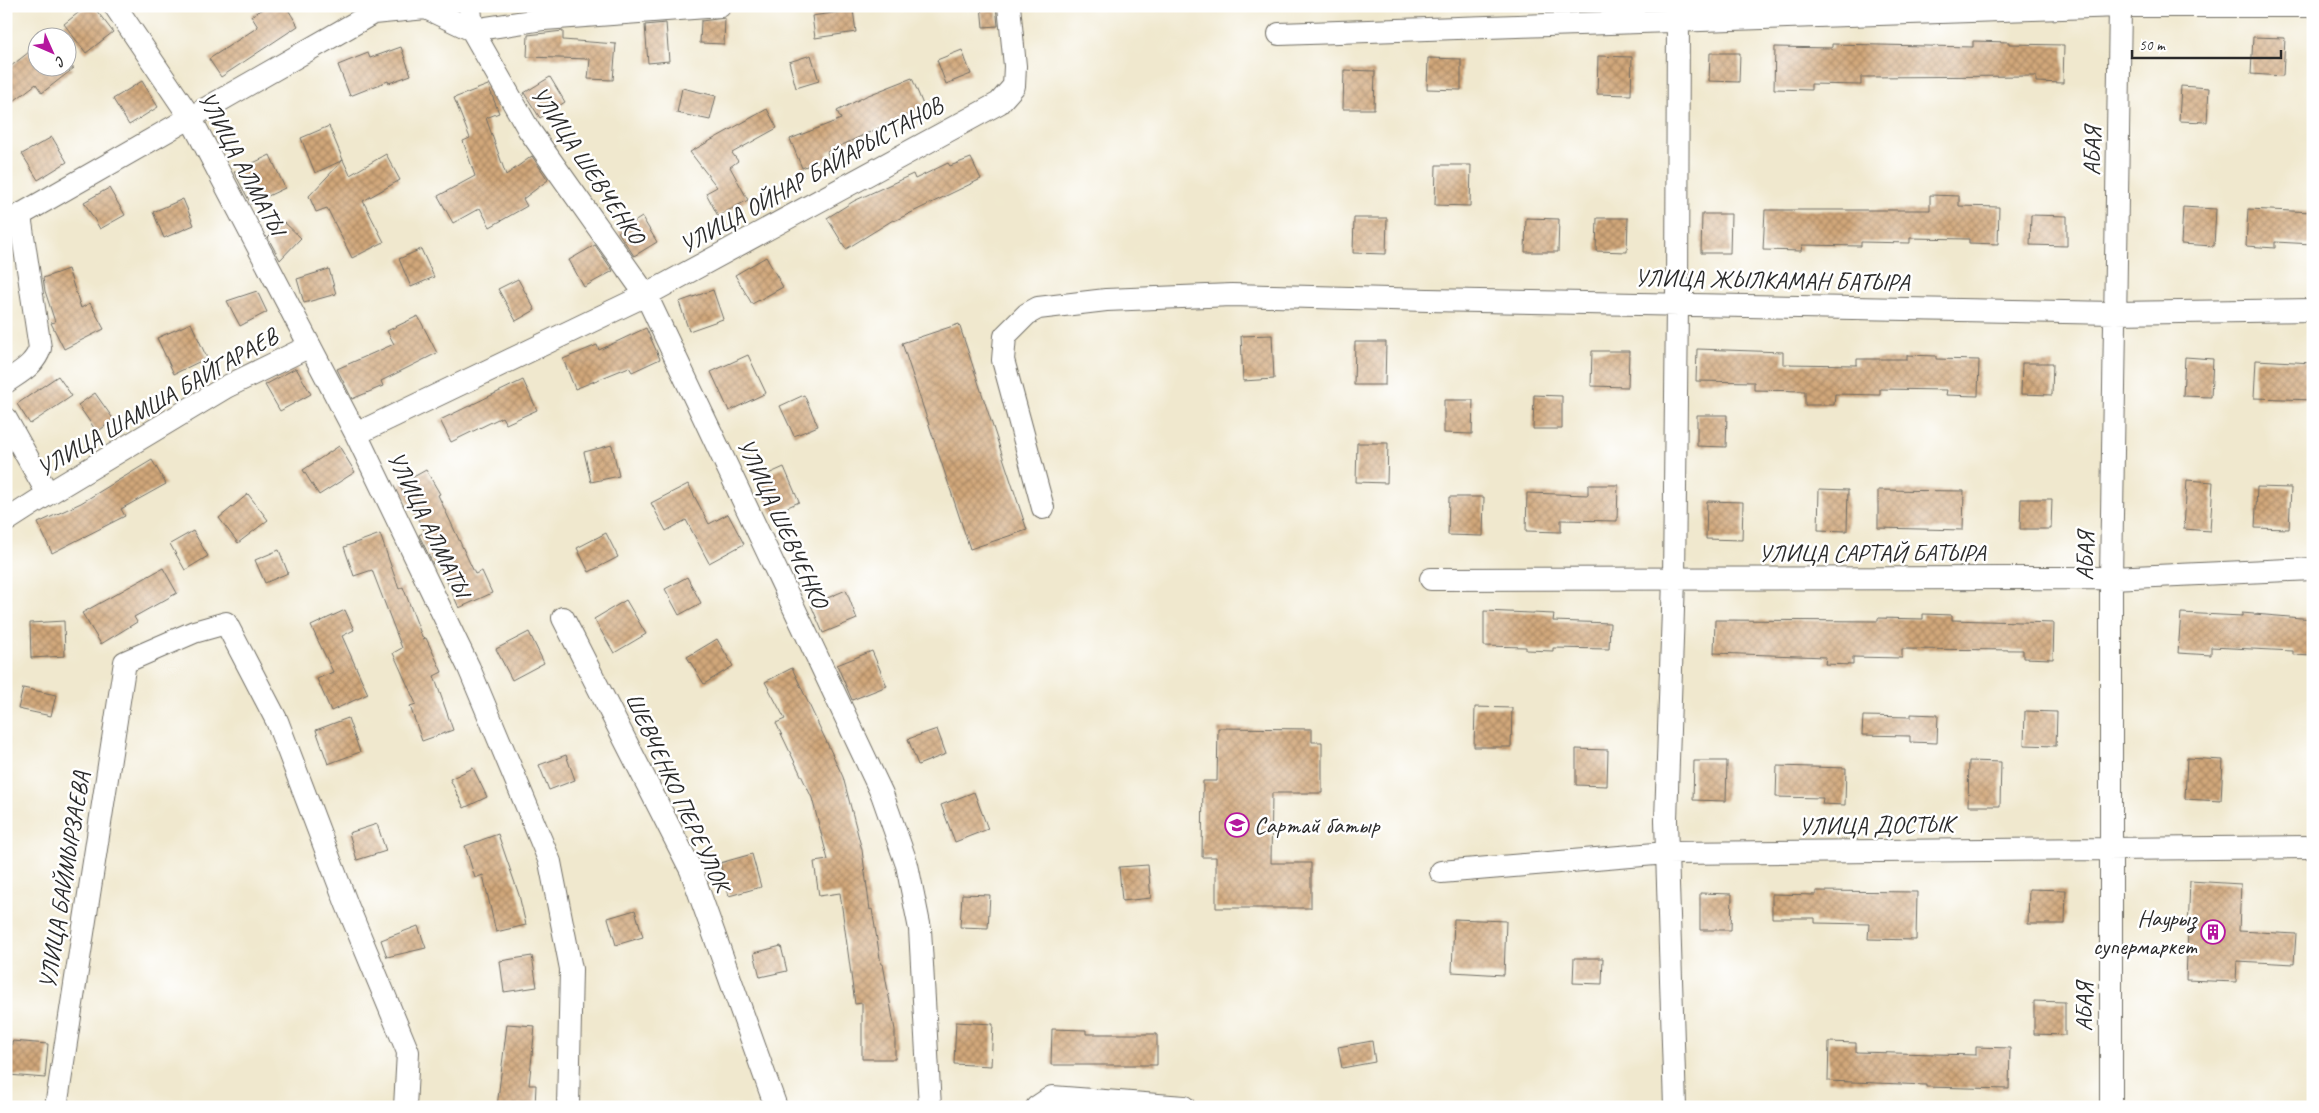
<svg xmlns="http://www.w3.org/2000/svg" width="2319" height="1113" viewBox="0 0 2319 1113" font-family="Caveat,sans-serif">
	<defs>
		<pattern id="building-cross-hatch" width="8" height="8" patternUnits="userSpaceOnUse" patternTransform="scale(1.25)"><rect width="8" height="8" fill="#d1a77a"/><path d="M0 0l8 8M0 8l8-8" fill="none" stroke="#aa8864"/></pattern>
	</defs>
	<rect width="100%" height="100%" fill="#fff"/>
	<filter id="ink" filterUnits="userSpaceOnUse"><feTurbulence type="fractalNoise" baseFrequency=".02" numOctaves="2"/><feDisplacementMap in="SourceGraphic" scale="10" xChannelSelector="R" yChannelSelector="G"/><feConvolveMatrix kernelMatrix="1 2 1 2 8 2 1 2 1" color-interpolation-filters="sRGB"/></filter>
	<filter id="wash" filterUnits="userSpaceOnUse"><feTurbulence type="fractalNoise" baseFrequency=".0096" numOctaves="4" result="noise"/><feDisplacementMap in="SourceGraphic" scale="20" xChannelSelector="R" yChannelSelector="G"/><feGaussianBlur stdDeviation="1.12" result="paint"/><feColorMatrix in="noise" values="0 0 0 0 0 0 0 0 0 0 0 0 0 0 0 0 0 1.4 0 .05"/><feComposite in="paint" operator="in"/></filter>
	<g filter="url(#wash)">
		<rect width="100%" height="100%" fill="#f0e8ce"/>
		<g id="blocks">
			<path fill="url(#building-cross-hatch)" d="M87,6H93L113,32L86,53L64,24Z
				M267,6H286L298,26L221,77L209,59L258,27L251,16Z
				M981,6H996L998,26L983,27Z
				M853,10L856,32L815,38L812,16Z
				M725,18L724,44L700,43L701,21Z
				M666,23L669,61L648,63L645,25Z
				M563,31V40L616,44L613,80L588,79L590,59L527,57L528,35Z
				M2253,37L2285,38L2283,76L2251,74Z
				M1973,41L2009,42V44L2064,45L2063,83L2036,82V76L1861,77V85L1811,84V90L1774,89L1775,47L1832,48V44L1973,47Z
				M38,45V68H74L42,93L36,84L6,107V70Z
				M401,47L411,75L389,83L388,81L350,96L338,65L368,53L370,58Z
				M962,50L971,74L946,84L937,60Z
				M1710,53H1740L1739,82L1709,81Z
				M811,55L819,81L796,88L789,62Z
				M1598,56L1632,57L1631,95L1597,94Z
				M1428,58L1461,59V90L1427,89Z
				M1344,70L1375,71L1374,109H1343Z
				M550,77L565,102L540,118L524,93Z
				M912,78L924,107L827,152L829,157L802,168L790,139L841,119L837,111L866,96Z
				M142,81L158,107L129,125L113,99Z
				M488,85L499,113L486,118L506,175L532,156L548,180L523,199L527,206L490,227L480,208L453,223L438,196L475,176L463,141L470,138L454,98Z
				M2181,86L2209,88L2207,122L2179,121Z
				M682,88L716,96L710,120L677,113Z
				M767,109L777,128L732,153L738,161L730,167L748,200L718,216L706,193L717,187L690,152Z
				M329,126L343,160L315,173L301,138Z
				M52,137L67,162L38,180L22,154Z
				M386,154L400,180L363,201L384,242L352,258L327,208L316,212L309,196L343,160L350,175Z
				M270,155L285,188L251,204L234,172Z
				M971,158L981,179L894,221L893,220L846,249L827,218L854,201L913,174L915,179L948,163L950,166Z
				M1436,165H1471L1470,206L1435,205Z
				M109,188L125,215L100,229L84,202Z
				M1930,195L1959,196V206L1999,207L1998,244L1969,243V239L1910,238V243L1861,242V246L1802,245L1801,251L1763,250L1765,210H1930Z
				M183,199L194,225L164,238L153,212Z
				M2183,207L2216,209L2214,246L2181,244Z
				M2248,209L2313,212V244L2275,242V248L2246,246Z
				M1702,214H1731L1730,253H1701Z
				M2031,215L2067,216V246L2030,245Z
				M642,217L657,242L634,256L618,232Z
				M1354,218H1387L1386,254L1353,253Z
				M1526,218L1559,219L1558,252H1525Z
				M1597,218H1628L1627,252L1596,251Z
				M284,222L301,238L280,260L268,238Z
				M595,245L613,271L584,287L569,260Z
				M421,249L434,277L411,287L399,259Z
				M766,257L783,287L752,304L735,275Z
				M68,269L81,308L90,303L104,329L64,349L51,323L55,322L45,291L43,278Z
				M329,269L336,294L304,303L297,279Z
				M518,279L535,310L516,321L498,289Z
				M713,290L723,319L689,331L679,302Z
				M257,291L267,312L240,326L227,301Z
				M418,316L437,353L381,381L383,386L352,399L337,369L394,344L387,331Z
				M191,323L207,358L174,374L157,338Z
				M959,324L1027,530L970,549L902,343Z
				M646,328L660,359L632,372L629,367L575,389L563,359L597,345L599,350Z
				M1272,335L1274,379L1243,381L1241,336Z
				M1355,342H1386L1385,385H1354Z
				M1697,349L1783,352V364L1857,365V359H1907V355L1936,356V359L1979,360L1978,396L1946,395L1947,390L1880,389V395L1835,394L1834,405H1805V391L1754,390V382L1696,381Z
				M1592,351H1629L1628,387L1591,386Z
				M748,355L766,393L729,411L711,372Z
				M2185,357L2213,359L2211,397L2183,396Z
				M2256,360L2313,363V400L2254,398Z
				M2022,363H2053L2052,395L2021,394Z
				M296,368L311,394L280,411L265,385Z
				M58,376L72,396L30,424L17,404Z
				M523,380L537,410L506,424L502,417L451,442L440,420Z
				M95,393L114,420L97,432L78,405Z
				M804,395L818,426L794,436L780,406Z
				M1534,395L1562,396V429H1533Z
				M1444,400H1473L1472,434L1444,433Z
				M1697,415H1727L1726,447L1697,446Z
				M1357,443H1388L1387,483L1356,482Z
				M612,445L619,476L591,482L584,452Z
				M339,446L355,472L319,495L303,470Z
				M152,460L166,484L121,509L125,516L52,553L38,523L81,503Z
				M784,467L799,502L772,514L757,479Z
				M426,470L440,494L438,495L475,574L482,571L492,593L459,608L438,561L433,564L419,535L425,532L399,485Z
				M2187,480L2213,482L2210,531L2184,529Z
				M688,484L709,524L728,514L744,544L709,563L686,520L666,531L651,503Z
				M1588,485H1618L1617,521L1561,520V532L1526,531L1527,493L1588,495Z
				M2257,487L2291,488L2289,529L2255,528Z
				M1819,489L1848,490L1847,531L1818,530Z
				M1878,490L1964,491L1963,530L1878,528Z
				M248,494L268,520L238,543L219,518Z
				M1449,497H1484L1483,536L1448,535Z
				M2021,499H2052L2051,529H2020Z
				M1707,501L1743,502L1742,540L1706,539Z
				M193,531L208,556L185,570L170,544Z
				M606,533L618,557L589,572L577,548Z
				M380,534L399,589L403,587L423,639L426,638L442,672L434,676L453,730L422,741L410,706L416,704L393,653L402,648L372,570L354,576L344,547Z
				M279,550L288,573L265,583L255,560Z
				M163,568L177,593L134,617L137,622L101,644L82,613Z
				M687,577L701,603L679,615L665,589Z
				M846,590L857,619L823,633L811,605Z
				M626,600L646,634L614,653L594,619Z
				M345,610L354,630L342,636L368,694L331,711L317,679L333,672L311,626Z
				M1484,611L1554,614L1553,621L1610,623L1609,649L1553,648V651L1526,650V647L1484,646Z
				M2181,613L2242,616V613L2313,619V656L2293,655V651L2211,647V655L2178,653Z
				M1923,614L1952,615V620L2054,623L2053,659L2023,658V650L1902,649V658L1853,657V665L1825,664L1826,657L1714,653L1715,620L1878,621V618L1923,619Z
				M64,621L65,656L31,658L30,623Z
				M529,632L544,663L512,680L496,649Z
				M717,639L733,666L704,684L687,657Z
				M872,651L887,686L852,700L837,665Z
				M792,668L843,777L862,850L870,910L872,909L881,964H883L895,1030V1059H862V1003L855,1004L840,893L819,896L814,862L828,860L812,798L776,723L785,719L765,682Z
				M23,688L56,695L51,716L18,709Z
				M1475,707L1512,708L1511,747H1474Z
				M2025,711L2057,712L2056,746L2024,745Z
				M1911,714L1938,715L1937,743L1910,742V736L1862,735L1863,716L1911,717Z
				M348,718L360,752L328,764L316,730Z
				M1218,728L1312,729V742H1322V793H1272L1271,863H1311V908H1216V857H1202L1203,781H1217Z
				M937,729L946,754L918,765L908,739Z
				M1576,749L1608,750L1607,786L1576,785Z
				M566,755L575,780L549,790L539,765Z
				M2187,758L2223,760L2221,801L2185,799Z
				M1694,761H1727L1726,801L1693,800Z
				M1969,761L2001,762L2000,806H1968Z
				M1777,766L1846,768L1845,805L1822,804L1823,798L1776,797Z
				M473,768L487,797L464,808L450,779Z
				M974,792L988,829L955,842L941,805Z
				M377,824L386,851L357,860L349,833Z
				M498,834L519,895L526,925L496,932L483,875L475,878L465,846Z
				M752,854L761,887L729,896L720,863Z
				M1148,865L1151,898L1122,901L1119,867Z
				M2190,881L2241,884L2239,931L2296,934L2294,964L2237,961L2236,982L2186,980Z
				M2029,889L2066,890L2065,924H2028Z
				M1816,891L1917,892L1916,940L1868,939L1869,924L1815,923V918H1772V894L1816,895Z
				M1700,893L1732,894L1731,930H1700Z
				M962,894L990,895L988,928L960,927Z
				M635,910L643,937L616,945L608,918Z
				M1454,919L1506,921L1504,975L1452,972Z
				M418,926L426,948L387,957L381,940Z
				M781,946L787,971L760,977L754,953Z
				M532,956L537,987L504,992L500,961Z
				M1574,958H1603L1602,984L1573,983Z
				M2034,1001L2065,1002V1035L2034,1034Z
				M956,1022L993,1024L991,1066L954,1064Z
				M507,1024L535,1026L529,1085H536L535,1107H497Z
				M1052,1029L1086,1030V1034H1157V1065H1051Z
				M12,1041L48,1044L45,1078L9,1075Z
				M1372,1041L1375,1062L1342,1068L1338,1047Z
				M1829,1042L1856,1043V1052L1976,1055V1047L2010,1048L2009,1089L1926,1087V1085L1828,1081Z"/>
		</g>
	</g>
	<g filter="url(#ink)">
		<use href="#blocks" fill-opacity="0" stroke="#706d64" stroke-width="1"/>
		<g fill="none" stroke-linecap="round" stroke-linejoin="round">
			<g stroke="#706d64" stroke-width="24">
				<path id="minor" d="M115,6L190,117L356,434L469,668L550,862L571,969L568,1107
					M470,6L472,30L529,130L646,295L882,794L907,865L920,929L930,1107
					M1279,34L2120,6H2313
					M6,223L373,13L426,8L472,30L544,19L720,6
					M6,382C20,372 35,365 40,348L20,216
					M6,419L48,494
					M356,434L646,295L999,103L1014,86L1015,66L1009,6
					M1043,508L1003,360L1005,336L1027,314L1038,308L1106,300L1232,295L1428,300L2115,313L2313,310
					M6,521L48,494L226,387L310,346
					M1431,579L2111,578L2313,569
					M563,618L691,870L776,1107
					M1441,872L1667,853L2313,847
					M56,1107L125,662L194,632L226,623L277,721L347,905L408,1052L405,1107
					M1037,1107L1052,1097L1184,1107
					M1675,1107L1666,820L1674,579L1677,305L1678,6
					M2111,1107V578L2120,6"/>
			</g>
			<use href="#minor" stroke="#fff" stroke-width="22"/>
		</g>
	</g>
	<defs>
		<g id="school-ring" transform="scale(1.25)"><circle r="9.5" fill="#fff" stroke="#b5179e" stroke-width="1.5"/><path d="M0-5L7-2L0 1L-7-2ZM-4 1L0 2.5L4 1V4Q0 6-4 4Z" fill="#b5179e"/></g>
		<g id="building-ring" transform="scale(1.25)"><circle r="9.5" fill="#fff" stroke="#b5179e" stroke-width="1.5"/><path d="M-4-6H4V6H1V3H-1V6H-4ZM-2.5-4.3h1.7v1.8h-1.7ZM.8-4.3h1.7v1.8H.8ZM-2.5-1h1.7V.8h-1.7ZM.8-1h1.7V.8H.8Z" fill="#b5179e"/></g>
	</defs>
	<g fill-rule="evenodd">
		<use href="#school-ring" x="1237" y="825"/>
		<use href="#building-ring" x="2213" y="932"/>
	</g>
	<g text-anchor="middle" stroke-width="5" stroke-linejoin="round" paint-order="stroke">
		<g font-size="24" fill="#2b2b2b" stroke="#fff">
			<text transform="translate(2092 151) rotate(-89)" y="8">АБАЯ</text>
			<text transform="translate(242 163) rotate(62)" y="8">УЛИЦА АЛМАТЫ</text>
			<text transform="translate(588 165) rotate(56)" y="8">УЛИЦА ШЕВЧЕНКО</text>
			<text transform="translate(811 175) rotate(-29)" y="8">УЛИЦА ОЙНАР БАЙАРЫСТАНОВ</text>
			<text transform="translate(1772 280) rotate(1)" y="8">УЛИЦА ЖЫЛКАМАН БАТЫРА</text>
			<text transform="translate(157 402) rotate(-30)" y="8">УЛИЦА ШАМША БАЙГАРАЕВ</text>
			<text transform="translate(783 523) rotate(65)" y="8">УЛИЦА ШЕВЧЕНКО</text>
			<text transform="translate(429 524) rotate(64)" y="8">УЛИЦА АЛМАТЫ</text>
			<text x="1872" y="561">УЛИЦА САРТАЙ БАТЫРА</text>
			<text transform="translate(2085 556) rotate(-89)" y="8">АБАЯ</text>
			<text transform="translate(678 792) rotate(65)" y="8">ШЕВЧЕНКО ПЕРЕУЛОК</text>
			<text transform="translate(1876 825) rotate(-1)" y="8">УЛИЦА ДОСТЫК</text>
			<text transform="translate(64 880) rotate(-81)" y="8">УЛИЦА БАЙМЫРЗАЕВА</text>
			<text transform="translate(2084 1007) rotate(-90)" y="8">АБАЯ</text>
		</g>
		<g font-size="24" fill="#2b2b2b" stroke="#fff" text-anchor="start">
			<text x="1254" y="833">Сартай батыр</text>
			<text x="2196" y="926" text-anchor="end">Наурыз<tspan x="2196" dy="28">супермаркет</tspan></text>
		</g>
	</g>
	<rect width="2319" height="1113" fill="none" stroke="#fff" stroke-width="25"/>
	<g transform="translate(52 52) rotate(135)"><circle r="24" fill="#ffffff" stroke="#aaaaaa"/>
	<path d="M0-4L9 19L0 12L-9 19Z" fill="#b5179e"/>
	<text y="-8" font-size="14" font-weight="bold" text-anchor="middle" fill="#2b2b2b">С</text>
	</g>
	<path d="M2132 50v8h149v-8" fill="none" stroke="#2b2b2b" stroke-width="2.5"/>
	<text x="2139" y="50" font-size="15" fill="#2b2b2b" stroke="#ffffff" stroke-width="4" paint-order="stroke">50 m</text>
</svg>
